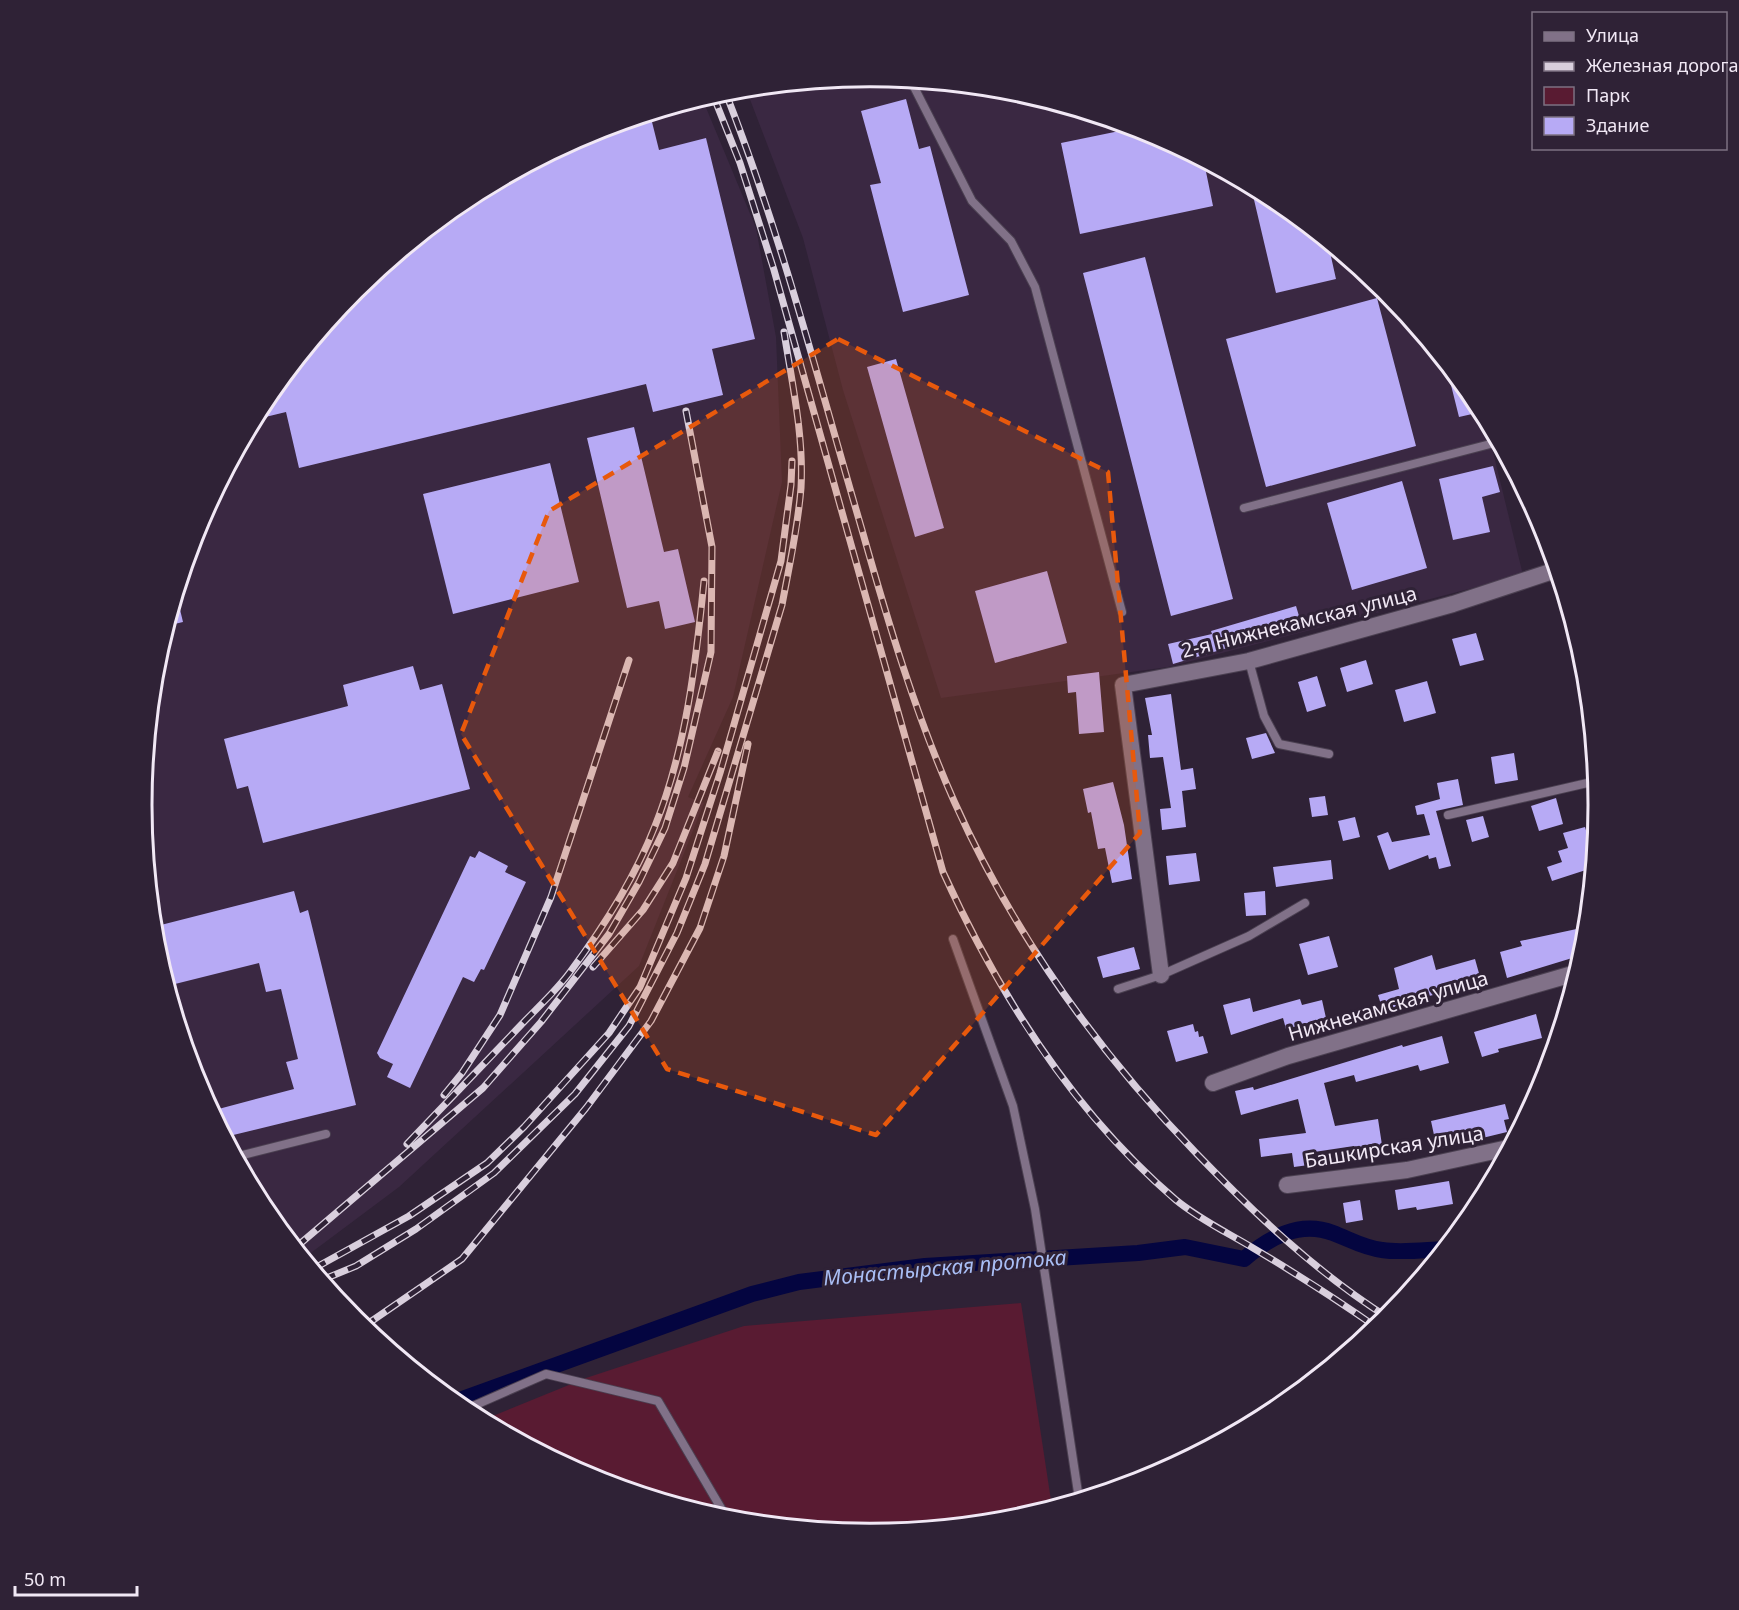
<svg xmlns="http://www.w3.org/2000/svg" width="1739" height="1610" viewBox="0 0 1739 1610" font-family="'Noto Sans',sans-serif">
	<rect width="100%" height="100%" fill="#2f2236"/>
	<path fill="#3a2842" d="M870,77L1012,91L1149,132L1275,199L1385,290L1475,401L1485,419L1523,575L1168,667L941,698L843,390L803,238L746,89Z
		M702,98L756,228L776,337L782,482L733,697L688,797L704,803L639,966L399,1187L304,1258L264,1209L196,1083L155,947L141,805L155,663L197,526L264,400L355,290L465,199L591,132Z"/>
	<path fill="#591b32" d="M1021,1303L1052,1507L1011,1520L869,1533L727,1519L590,1478L483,1420L586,1378L744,1326Z"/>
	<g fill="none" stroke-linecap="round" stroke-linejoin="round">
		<path stroke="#040540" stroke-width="16" d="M454,1402L752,1294L799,1282L925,1266L1138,1253L1185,1247L1244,1259C1269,1238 1299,1220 1333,1233C1349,1239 1364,1248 1382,1250C1401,1253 1423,1250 1443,1249"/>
	</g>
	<path fill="#b7aaf5" d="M906,99L919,149L930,146L969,295L903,312L870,185L881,183L861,111Z
		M650,114L659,150L706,138L755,339L712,349L723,395L653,412L646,384L299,468L286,412L253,420L264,400L355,290L465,199L591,132Z
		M1134,128L1149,132L1204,162L1213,206L1080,234L1061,143Z
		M1251,187L1275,199L1328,243L1336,279L1276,293Z
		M1145,257L1233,599L1171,616L1083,273Z
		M1377,298L1416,446L1266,487L1226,339Z
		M896,359L944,528L915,537L867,367Z
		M1446,365L1475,401L1481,412L1459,417Z
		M634,427L664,552L678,549L695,622L665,629L659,601L627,608L587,438Z
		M550,463L579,582L453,614L423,494Z
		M1493,466L1500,492L1482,497L1490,532L1453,540L1439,479Z
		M1402,481L1427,568L1352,590L1327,503Z
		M1047,571L1067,643L995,663L975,591Z
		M176,593L183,622L166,626L167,623Z
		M1296,606L1302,626L1173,664L1168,644L1212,634L1211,631Z
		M1476,633L1484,660L1460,666L1452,639Z
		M1366,660L1373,684L1347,692L1340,668Z
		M413,666L420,690L442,684L470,789L263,843L248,786L237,789L224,739L348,706L343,685Z
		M1099,672L1104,732L1079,734L1076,692L1068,693L1067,676Z
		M1317,676L1326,706L1307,712L1298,682Z
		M1427,681L1436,713L1404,722L1395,690Z
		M1171,694L1181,770L1193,768L1196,789L1182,791L1186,827L1162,830L1160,809L1171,808L1163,757L1150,758L1148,735H1152L1145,698Z
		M1266,733L1275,753L1252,759L1246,738Z
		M1514,753L1518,780L1495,784L1491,757Z
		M1458,779L1463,805L1436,811L1451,866L1439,869L1436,857L1429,859L1428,855L1389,870L1377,836L1388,832L1392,842L1430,835L1424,814L1417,815L1415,806L1440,799L1437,783Z
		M1113,782L1124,825L1132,879L1112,883L1105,848L1098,849L1091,812L1088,813L1083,789Z
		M1325,796L1328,815L1312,817L1309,798Z
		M1556,798L1563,824L1539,831L1531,806Z
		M1483,816L1489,837L1472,842L1466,820Z
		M1355,817L1360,837L1343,841L1338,821Z
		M1585,827L1593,853L1592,868L1552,881L1547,867L1562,862L1558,851L1568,848L1563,833Z
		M479,851L508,866L505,872L526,882L484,970L481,969L474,982L463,977L410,1088L387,1077L393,1064L380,1058L377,1053L470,856L475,858Z
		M1196,853L1200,881L1169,885L1166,856Z
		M1331,860L1333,879L1276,887L1273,867Z
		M294,891L300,913L308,910L356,1105L225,1137L211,1111L294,1089L286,1062L298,1059L281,989L266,992L259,963L167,986L155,947L153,927Z
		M1265,891L1266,915L1246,916L1244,893Z
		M1586,927L1582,955L1507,978L1500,952L1522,946L1520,941Z
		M1329,936L1338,967L1308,975L1299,944Z
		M1134,947L1140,969L1103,978L1097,957Z
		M1432,955L1436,970L1475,959L1482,984L1420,998L1383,1011L1378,995L1399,989L1394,968Z
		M1250,998L1253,1012L1300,999L1302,1005L1322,1000L1326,1018L1286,1029L1283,1018L1231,1035L1223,1005Z
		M1536,1014L1542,1038L1498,1049L1499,1052L1482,1057L1474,1032Z
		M1193,1024L1195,1032L1198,1031L1199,1037L1203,1036L1208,1053L1176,1062L1167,1031Z
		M1442,1036L1449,1063L1420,1071L1418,1065L1356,1082L1354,1075L1324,1083L1335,1126L1378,1119L1382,1145L1354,1150V1146L1314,1152L1316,1164L1294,1167L1292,1153L1261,1157L1259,1139L1306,1133L1298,1099L1241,1115L1235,1091L1253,1087L1254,1090L1402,1045L1403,1047Z
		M1505,1104L1509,1119L1504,1120L1507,1132L1437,1149L1431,1121Z
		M1449,1181L1453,1204L1417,1210L1416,1207L1398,1210L1395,1190Z
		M1360,1200L1363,1220L1346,1223L1343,1203Z"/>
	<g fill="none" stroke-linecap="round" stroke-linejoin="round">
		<g stroke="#4b4051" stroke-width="10">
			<path id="service" d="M911,81L972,201L1011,241L1035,287L1122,612
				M1244,508L1498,442
				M1249,661L1264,716L1279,744L1329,754
				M1448,815L1596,781
				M953,939L1013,1106L1035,1209L1079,1499
				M1118,989L1161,975L1249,936L1305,903
				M235,1157L326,1134
				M464,1410L546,1374L658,1401L728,1520"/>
		</g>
		<g stroke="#4b4051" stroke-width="18">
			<path id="minor" d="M1161,975L1123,685L1249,661L1453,604L1556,570
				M1213,1083L1288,1056L1576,973
				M1287,1185L1407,1170L1508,1148"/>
		</g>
		<use href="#service" stroke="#817188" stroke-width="8"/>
		<use href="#minor" stroke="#817188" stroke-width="16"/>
		<g stroke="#d9cfdd" stroke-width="7">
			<path id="rail" d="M725,91C781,234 819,383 862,530C888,622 915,713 954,801C1013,933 1097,1051 1197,1154C1255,1214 1316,1272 1387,1317
				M713,95L740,163L774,270L943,872C999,995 1073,1112 1176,1200C1199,1219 1228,1233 1253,1248C1295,1273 1336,1299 1376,1327
				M593,967L643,910L673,863L718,751
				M444,1095L462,1073L500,1015L551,897L629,660
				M407,1144C445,1104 483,1065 521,1025C537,1008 556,991 570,972C603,928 635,877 655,826C686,749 696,662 704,581
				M295,1248L483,1088L541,1022L609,934L639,882L665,828L684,768L711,652L712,547L686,411
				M313,1269L409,1216L487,1163L524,1127L609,1033L640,987L686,878L720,773L781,561L791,485L792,461
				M322,1280L356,1266L416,1229L494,1173L575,1094L629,1026L677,933L705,864L782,605C789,567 798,527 801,488C804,436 792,383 784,332
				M363,1327L462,1259L586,1108L651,1021L700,928L724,856L748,744"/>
		</g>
		<use href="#rail" stroke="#2f2236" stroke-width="4.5" stroke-dasharray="14" stroke-linecap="butt"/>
	</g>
	<path fill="#e8590c" fill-opacity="0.2" stroke="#e8590c" stroke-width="4.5" stroke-dasharray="12 8" stroke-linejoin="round" d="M838,339L1108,472L1140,833L876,1135L667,1069L461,734L549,511Z"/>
	<g text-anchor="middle" stroke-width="6" stroke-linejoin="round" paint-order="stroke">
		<g font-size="20" fill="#f1e8f5" stroke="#2f2236">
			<text transform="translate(1299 622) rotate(-14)" y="7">2-я Нижнекамская улица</text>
			<text transform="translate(1388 1006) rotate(-16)" y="7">Нижнекамская улица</text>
			<text transform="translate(1394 1147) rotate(-9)" y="7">Башкирская улица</text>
		</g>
		<g font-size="21" font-style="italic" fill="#a9bef5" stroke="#2f2236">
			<text transform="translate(945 1268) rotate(-5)" y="7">Монастырская протока</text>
		</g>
	</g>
	<path d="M0 0H1739V1610H0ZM152 805a718 718 0 1 1 1436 0a718 718 0 1 1-1436 0Z" fill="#2f2236" fill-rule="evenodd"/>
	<path fill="none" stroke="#f1e8f5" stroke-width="3" d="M152 805a718 718 0 1 1 1436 0a718 718 0 1 1-1436 0Z"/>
	<rect x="1532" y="12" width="195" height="138" fill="#2f2236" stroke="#7d7182" stroke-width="1.5"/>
	<rect x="1544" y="32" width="30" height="9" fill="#817188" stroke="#7d7182" stroke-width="1.5"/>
	<text x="1586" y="42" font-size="18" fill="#f1e8f5">Улица</text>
	<rect x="1544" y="62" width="30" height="9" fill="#d9cfdd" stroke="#7d7182" stroke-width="1.5"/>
	<text x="1586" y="72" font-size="18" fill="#f1e8f5">Железная дорога</text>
	<rect x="1544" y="87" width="30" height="18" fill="#591b32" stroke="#7d7182" stroke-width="1.5"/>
	<text x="1586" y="102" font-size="18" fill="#f1e8f5">Парк</text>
	<rect x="1544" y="117" width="30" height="18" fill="#b7aaf5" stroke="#7d7182" stroke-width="1.5"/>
	<text x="1586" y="132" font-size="18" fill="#f1e8f5">Здание</text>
	<path d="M15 1586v9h122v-9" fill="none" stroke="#f1e8f5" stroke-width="3"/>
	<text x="24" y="1586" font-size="18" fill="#f1e8f5" stroke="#2f2236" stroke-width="4.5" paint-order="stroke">50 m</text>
</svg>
